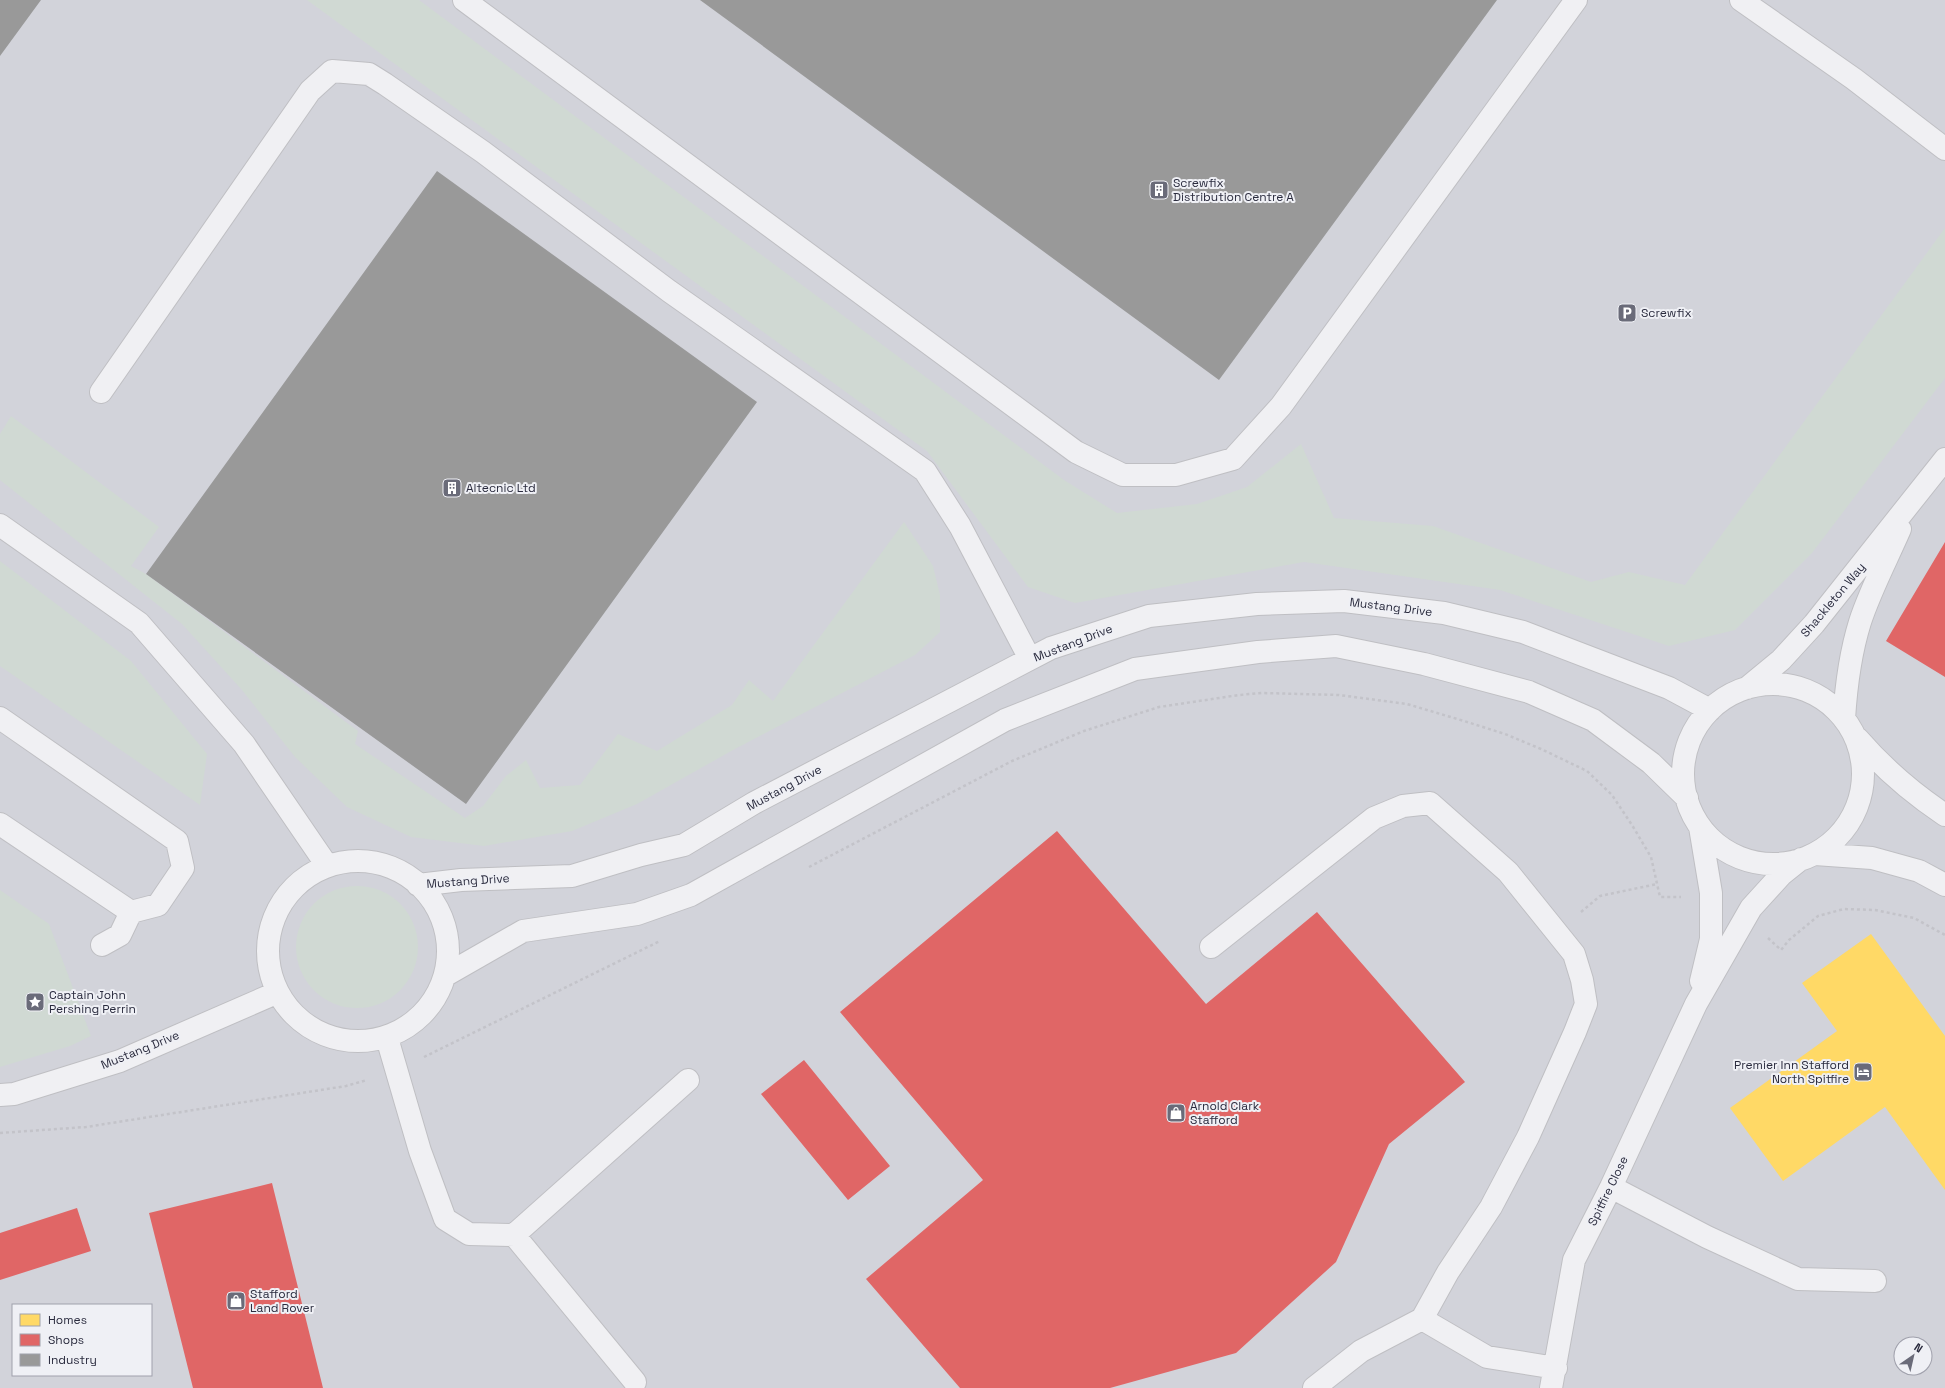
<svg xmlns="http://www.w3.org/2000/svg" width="1945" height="1388" viewBox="0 0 1945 1388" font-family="'Space Grotesk',sans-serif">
	<rect width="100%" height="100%" fill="#e2e2e6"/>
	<path fill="#d2d3da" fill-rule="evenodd" d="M0,0H1945V1388H0ZM13,1305H151V1375H13ZM1901,1344H1925V1368H1901Z"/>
	<path fill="#d0d9d3" d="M307,0H419L1064,480L1117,513L1197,504L1247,487L1301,444L1334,518L1433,526L1591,582L1629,572L1685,585L1945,228V378L1812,553L1735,630L1669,646L1500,590L1304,562L1075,603L1028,587L927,451Z
		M11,416L159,527L131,566L146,574L358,731L355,744L465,818L483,806L506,776L526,760L540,788L580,785L618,734L657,751L732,705L749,680L773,701L904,522L933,566L940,595V632L915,655L733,750L637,804L572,831L484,846L411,837L347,807L295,757L242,690L182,624L0,480V434Z
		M0,561L131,661L207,754L200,805L0,666Z
		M296 947a61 61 0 1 1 122 0a61 61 0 1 1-122 0Z
		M0,890L49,924L91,1036L70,1046L0,1067Z"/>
	<path fill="#ffd966" d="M1871,934L1945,1036V1190L1885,1107L1783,1181L1730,1108L1837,1031L1802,983Z"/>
	<path fill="#e06666" d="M1945,542V677L1886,641Z
		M1057,831L1206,1004L1317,912L1465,1082L1389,1144L1336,1262L1236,1353L1110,1388H960L866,1279L983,1180L840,1012Z
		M804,1060L890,1166L848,1200L761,1094Z
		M272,1183L323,1388H193L149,1213Z
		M77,1208L91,1251L0,1280V1233Z"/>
	<path fill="#999" d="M0,0H41L0,56Z
		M700,0H1497L1219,380Z
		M437,171L757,402L466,804L146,574Z"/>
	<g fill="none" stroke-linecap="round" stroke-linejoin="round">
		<g stroke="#bfbfc3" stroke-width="24">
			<path id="minor" d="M464,0L1076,452L1123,475H1176L1233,459L1281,406L1576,0
				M1741,0L1854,79L1945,149
				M101,392L310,91L332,71L369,74L385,84L483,152L669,291L925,471L960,526L1030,659
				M0,525L139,623L244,744L326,864
				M1683 774a90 90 0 1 1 180 0a90 90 0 1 1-180 0Z
				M1747,688L1781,660L1814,624L1945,459
				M0,718L177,841L183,868L158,905L131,912L0,824
				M1844,719C1846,687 1850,654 1860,622C1870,591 1887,559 1900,529
				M1858,739C1884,769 1912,793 1945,815
				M1700,827L1711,893V939L1701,981
				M1815,854L1872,858L1919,871L1945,885
				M268 951a90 90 0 1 1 180 0a90 90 0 1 1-180 0Z
				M418,885L461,880L572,876L641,855L684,845L754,803L1051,648L1149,616L1257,604L1344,601L1444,613L1523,632L1669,688L1710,710
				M102,945L120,935L131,912
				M1211,947L1374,818L1403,806L1430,803L1508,872L1574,954L1582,980L1586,1004L1575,1032L1528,1137L1491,1207L1448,1272L1422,1319L1487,1357L1556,1368
				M446,975L523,931L637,914L691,895L1005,720L1135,669L1258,652L1336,646L1424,664L1529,692L1593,720L1651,763L1687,798
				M387,1038L420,1151L445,1219L469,1234L514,1235L688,1080
				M0,1095L14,1094L120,1061L276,993
				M1611,1187L1707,1237L1798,1279L1875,1281
				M514,1235L635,1382
				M1314,1388L1361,1351L1422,1319
				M1551,1388L1574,1260L1611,1187L1696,1004L1751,908L1781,875L1801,859"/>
		</g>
		<path stroke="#c3c3c9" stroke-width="2.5" stroke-dasharray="3 3" stroke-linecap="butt" d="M809,867L1012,761L1084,731L1159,707L1239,695L1262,693L1339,695L1407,704L1464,721L1505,734L1541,749L1587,771L1612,795L1632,825L1651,857L1660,897H1681
			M1581,912L1600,896L1657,884
			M1768,938L1781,950L1789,940L1818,916L1844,909L1875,910L1914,918L1945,935
			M424,1057L660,941
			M0,1133L86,1127L346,1086L367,1080"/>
		<use href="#minor" stroke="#f0f0f3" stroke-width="22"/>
	</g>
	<defs>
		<g id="building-square" transform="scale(1)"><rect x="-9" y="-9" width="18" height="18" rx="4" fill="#6a6b79" stroke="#eff0f5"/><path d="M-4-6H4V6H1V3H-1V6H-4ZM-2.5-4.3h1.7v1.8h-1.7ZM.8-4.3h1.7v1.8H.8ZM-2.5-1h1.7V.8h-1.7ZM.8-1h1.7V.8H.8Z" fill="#fff"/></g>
		<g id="parking-square" transform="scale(1)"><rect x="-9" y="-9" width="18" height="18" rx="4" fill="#6a6b79" stroke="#eff0f5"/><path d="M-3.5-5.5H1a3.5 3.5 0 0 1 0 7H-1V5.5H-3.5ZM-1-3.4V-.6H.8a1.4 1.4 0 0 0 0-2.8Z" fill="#fff"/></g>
		<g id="sight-square" transform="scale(1)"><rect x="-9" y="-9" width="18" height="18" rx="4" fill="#6a6b79" stroke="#eff0f5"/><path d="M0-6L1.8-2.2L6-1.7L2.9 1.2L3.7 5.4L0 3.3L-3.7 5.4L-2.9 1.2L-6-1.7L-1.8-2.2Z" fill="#fff"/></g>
		<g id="hotel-square" transform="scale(1)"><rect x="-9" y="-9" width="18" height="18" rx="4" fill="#6a6b79" stroke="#eff0f5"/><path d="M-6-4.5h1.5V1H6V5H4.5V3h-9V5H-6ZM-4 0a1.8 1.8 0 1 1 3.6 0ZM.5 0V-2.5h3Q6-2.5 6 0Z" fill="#fff"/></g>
		<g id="shop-square" transform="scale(1)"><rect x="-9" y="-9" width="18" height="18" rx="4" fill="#6a6b79" stroke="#eff0f5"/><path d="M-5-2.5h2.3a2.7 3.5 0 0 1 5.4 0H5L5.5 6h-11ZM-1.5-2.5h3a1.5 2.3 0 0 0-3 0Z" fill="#fff"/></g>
	</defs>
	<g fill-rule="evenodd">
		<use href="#building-square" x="1159" y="190"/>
		<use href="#parking-square" x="1627" y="313"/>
		<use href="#building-square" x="452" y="488"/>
		<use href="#sight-square" x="35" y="1002"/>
		<use href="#hotel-square" x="1863" y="1072"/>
		<use href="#shop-square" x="1176" y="1113"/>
		<use href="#shop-square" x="236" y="1301"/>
	</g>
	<g text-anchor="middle" stroke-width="4" stroke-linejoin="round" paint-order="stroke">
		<g font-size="12" fill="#2a2b3e" stroke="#eff0f5" text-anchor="start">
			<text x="1173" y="187">Screwfix<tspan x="1173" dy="14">Distribution Centre A</tspan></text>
			<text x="1641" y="317">Screwfix</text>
			<text x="466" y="492">Altecnic Ltd</text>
			<text x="49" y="999">Captain John<tspan x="49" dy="14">Pershing Perrin</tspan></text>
			<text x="1849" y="1069" text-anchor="end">Premier Inn Stafford<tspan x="1849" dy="14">North Spitfire</tspan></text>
			<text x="1190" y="1110">Arnold Clark<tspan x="1190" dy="14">Stafford</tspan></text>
			<text x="250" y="1298">Stafford<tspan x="250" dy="14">Land Rover</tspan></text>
		</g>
		<g font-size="12" fill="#2a2b3e" stroke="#eff0f5">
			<text transform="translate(1833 600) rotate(-50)" y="4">Shackleton Way</text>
			<text transform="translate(1391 607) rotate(7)" y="4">Mustang Drive</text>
			<text transform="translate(1073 643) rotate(-21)" y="4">Mustang Drive</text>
			<text transform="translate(784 788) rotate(-28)" y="4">Mustang Drive</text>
			<text transform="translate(468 881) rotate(-4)" y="4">Mustang Drive</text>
			<text transform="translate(140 1050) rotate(-22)" y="4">Mustang Drive</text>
			<text transform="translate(1608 1191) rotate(-64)" y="4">Spitfire Close</text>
		</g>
	</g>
	<rect x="12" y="1304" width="140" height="72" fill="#eff0f5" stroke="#a0a1ac"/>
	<rect x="20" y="1314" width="20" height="12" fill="#ffd966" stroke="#a0a1ac"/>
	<text x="48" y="1324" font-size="12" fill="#2a2b3e">Homes</text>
	<rect x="20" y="1334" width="20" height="12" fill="#e06666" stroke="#a0a1ac"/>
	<text x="48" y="1344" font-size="12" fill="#2a2b3e">Shops</text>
	<rect x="20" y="1354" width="20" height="12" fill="#999999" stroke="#a0a1ac"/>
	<text x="48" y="1364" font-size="12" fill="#2a2b3e">Industry</text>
	<g transform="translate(1913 1356) rotate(34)"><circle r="19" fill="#eff0f5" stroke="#a0a1ac"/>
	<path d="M0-3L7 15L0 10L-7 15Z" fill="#6a6b79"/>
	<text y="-6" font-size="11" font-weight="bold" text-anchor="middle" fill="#2a2b3e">N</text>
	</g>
</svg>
